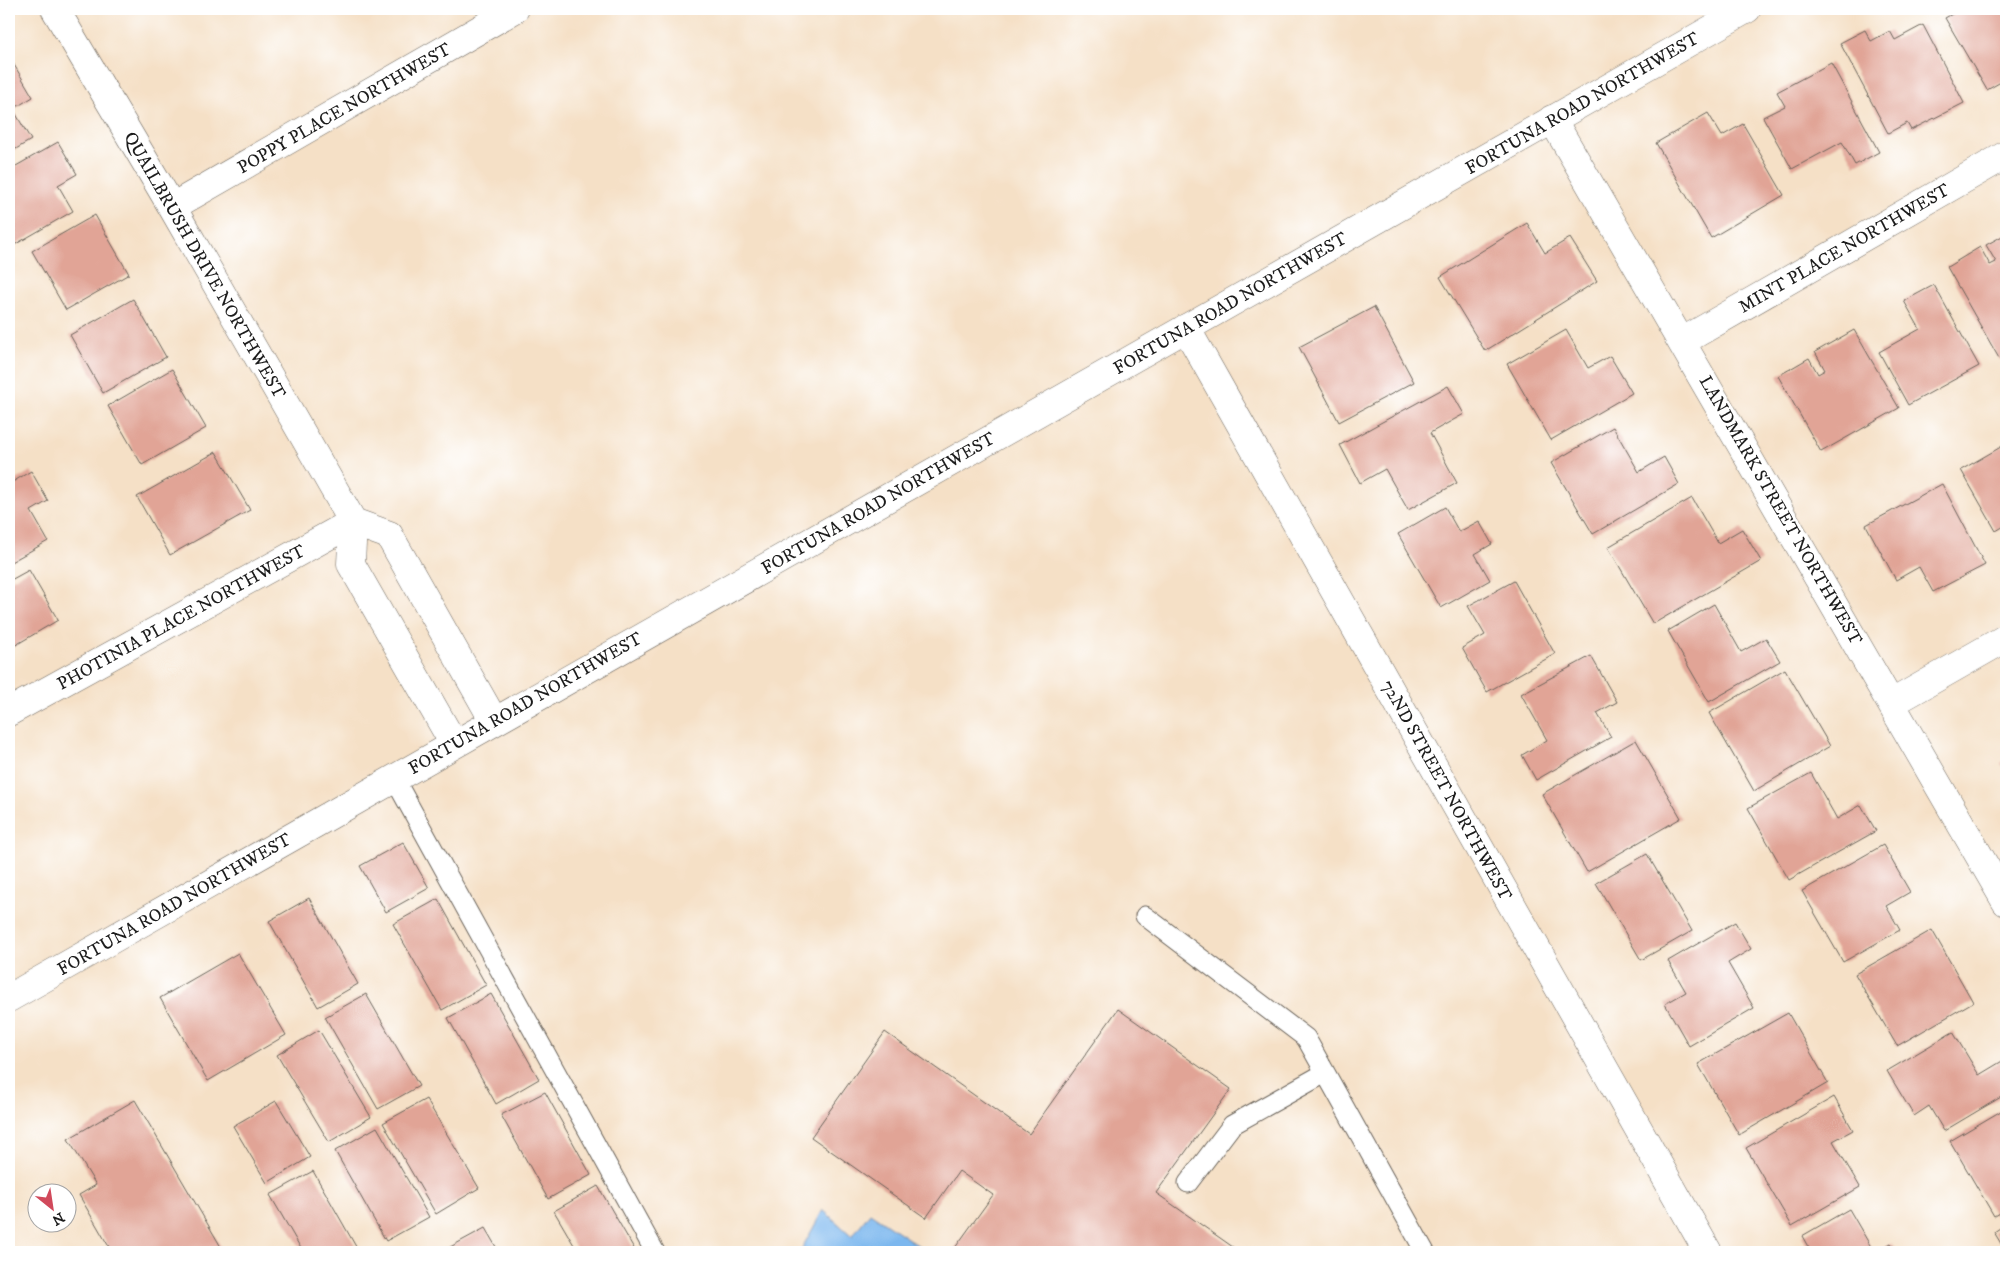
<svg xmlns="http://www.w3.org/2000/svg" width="2015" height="1261" viewBox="0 0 2015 1261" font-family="'IM FELL DW Pica',serif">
	<rect width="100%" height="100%" fill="#fff"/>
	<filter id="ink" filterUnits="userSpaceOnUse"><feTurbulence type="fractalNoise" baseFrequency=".02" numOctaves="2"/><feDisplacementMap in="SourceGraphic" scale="10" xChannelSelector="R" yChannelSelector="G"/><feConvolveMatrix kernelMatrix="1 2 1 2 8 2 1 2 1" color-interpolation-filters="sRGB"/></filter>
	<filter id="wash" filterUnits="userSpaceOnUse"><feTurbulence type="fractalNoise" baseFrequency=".0096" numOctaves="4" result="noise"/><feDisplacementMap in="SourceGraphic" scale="20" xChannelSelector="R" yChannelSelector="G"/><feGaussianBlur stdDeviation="1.12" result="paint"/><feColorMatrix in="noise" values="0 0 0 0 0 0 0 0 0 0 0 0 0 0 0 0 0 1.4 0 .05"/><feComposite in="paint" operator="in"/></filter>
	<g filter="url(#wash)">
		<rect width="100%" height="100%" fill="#f5e0c6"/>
		<path fill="#7cb7ee" stroke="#4c6a85" d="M823,1210L852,1236L870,1213L928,1252H804L801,1250Z"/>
		<g id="blocks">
			<path fill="#e1a496" d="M1961,9H2006V79L1987,90L1945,18Z
				M1923,25L1964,103L1911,130L1907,123L1888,133L1840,43L1865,30L1871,41L1890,31L1895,40Z
				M13,63L33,97L13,109L31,140L9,153V65Z
				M1831,63L1879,152L1855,165L1842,142L1792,169L1763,117L1785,106L1777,92Z
				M1708,113L1722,136L1743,124L1784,195L1711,238L1656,143Z
				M58,142L77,174L58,185L73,211L9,248V170Z
				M95,215L129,274L66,310L32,251Z
				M1527,223L1545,253L1570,238L1597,281L1485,351L1440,277Z
				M2006,234V356L2000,360L1947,267L1980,247L1990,265L1996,262L1986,245Z
				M1934,285L1979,366L1908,405L1879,352L1920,329L1904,301Z
				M133,299L166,357L103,393L70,335Z
				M1374,307L1414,382L1339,422L1299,347Z
				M1566,330L1588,368L1610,356L1632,393L1551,440L1507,364Z
				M1854,330L1899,408L1821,452L1778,376L1809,358L1818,374L1825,370L1815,352Z
				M172,369L206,428L142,465L108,406Z
				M1448,386L1464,414L1430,433L1457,483L1408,510L1385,469L1360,483L1340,445Z
				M1613,427L1639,472L1664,457L1679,484L1593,534L1551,463Z
				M2006,444V525L1996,531L1961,470Z
				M216,452L250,510L170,555L137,497Z
				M31,471L48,501L31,511L48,541L9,563V484Z
				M1942,484L1985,565L1933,592L1919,567L1896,580L1866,525Z
				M1692,498L1718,543L1742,529L1761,561L1653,624L1608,547Z
				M1445,507L1459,532L1479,521L1492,544L1475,554L1490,580L1441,608L1398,534Z
				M29,570L58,620L9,649V581Z
				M1514,581L1555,654L1487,692L1462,648L1485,635L1468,606Z
				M1714,604L1741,652L1766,638L1780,661L1709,702L1668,631Z
				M1591,656L1617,702L1597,713L1611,737L1536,780L1522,755L1547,740L1521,694Z
				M1785,669L1830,746L1754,791L1709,713Z
				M1636,740L1681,818L1587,872L1542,794Z
				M2006,760V772L2001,763Z
				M1811,773L1837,819L1861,805L1876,831L1789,880L1748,808Z
				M403,842L429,888L386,912L360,866Z
				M1883,845L1910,892L1886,906L1900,930L1843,962L1802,891Z
				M1647,854L1692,931L1641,960L1596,883Z
				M309,898L358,984L318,1007L269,921Z
				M438,899L486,985L442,1010L393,924Z
				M1735,922L1751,949L1728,963L1754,1008L1689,1046L1665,1004L1686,992L1668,961Z
				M1932,930L1973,1002L1897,1046L1855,974Z
				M238,953L286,1035L208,1081L160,998Z
				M366,994L419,1086L378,1109L325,1017Z
				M491,994L539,1079L496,1104L448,1018Z
				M1118,1009L1231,1089L1156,1193L1240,1252H952L993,1195L959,1171L926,1218L811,1137L885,1032L1029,1134Z
				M1788,1013L1828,1083L1739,1135L1698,1064Z
				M319,1030L371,1117L329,1142L277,1055Z
				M1953,1032L1979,1075L2004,1060L2006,1063V1094L1944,1131L1929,1106L1914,1116L1887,1071Z
				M545,1092L591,1175L548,1199L501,1115Z
				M1834,1097L1853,1130L1833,1141L1860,1187L1792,1226L1746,1148Z
				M426,1099L479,1188L436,1214L383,1123Z
				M135,1100L224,1252H112L79,1195L96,1185L68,1139Z
				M276,1101L310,1157L267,1183L233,1126Z
				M2006,1108V1209L1994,1216L1950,1141Z
				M377,1127L429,1217L386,1241L335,1151Z
				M313,1171L359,1252H303L270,1195Z
				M598,1186L636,1252H578L554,1211Z
				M1849,1209L1874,1252H1811L1802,1236Z
				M2006,1224V1252L1994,1232Z
				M485,1228L499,1252H441Z
				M1891,1243L1897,1252H1876Z"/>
		</g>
	</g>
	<g filter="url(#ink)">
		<use href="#blocks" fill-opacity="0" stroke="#686158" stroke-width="1"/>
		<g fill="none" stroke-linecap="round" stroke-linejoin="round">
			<g stroke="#686158" stroke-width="21">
				<path id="service" d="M394,778L655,1252
					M1145,916L1306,1038L1425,1252
					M1188,1183L1232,1125L1325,1073"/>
			</g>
			<g stroke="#686158" stroke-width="29">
				<path id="minor" d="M55,9L172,207L353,522L351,564L454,744
					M1552,119L2006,902
					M172,207L515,9
					M1186,328L1708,1252
					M1683,341L2006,155
					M353,522L389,535L494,721
					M1892,703L2006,638
					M9,712L353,522"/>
			</g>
			<g stroke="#686158" stroke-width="29">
				<path id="tertiary" d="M9,998L1747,9"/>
			</g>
			<use href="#service" stroke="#fff" stroke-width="19"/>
			<use href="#minor" stroke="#fff" stroke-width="28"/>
			<use href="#tertiary" stroke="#fff" stroke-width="28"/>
		</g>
	</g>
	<g text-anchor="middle" stroke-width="5" stroke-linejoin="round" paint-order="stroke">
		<g font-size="18" fill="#1c1c1c" stroke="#fff">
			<text transform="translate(1582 103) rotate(-30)" y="6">FORTUNA ROAD NORTHWEST</text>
			<text transform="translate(344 108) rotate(-30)" y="6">POPPY PLACE NORTHWEST</text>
			<text transform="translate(1844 248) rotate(-30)" y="6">MINT PLACE NORTHWEST</text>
			<text transform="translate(205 265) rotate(60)" y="6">QUAILBRUSH DRIVE NORTHWEST</text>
			<text transform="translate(1230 303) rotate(-30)" y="6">FORTUNA ROAD NORTHWEST</text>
			<text transform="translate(878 503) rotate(-30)" y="6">FORTUNA ROAD NORTHWEST</text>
			<text transform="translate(1781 510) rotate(60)" y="6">LANDMARK STREET NORTHWEST</text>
			<text transform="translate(181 617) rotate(-29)" y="6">PHOTINIA PLACE NORTHWEST</text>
			<text transform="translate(525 703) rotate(-30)" y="6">FORTUNA ROAD NORTHWEST</text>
			<text transform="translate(1447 790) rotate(61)" y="6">72ND STREET NORTHWEST</text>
			<text transform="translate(174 904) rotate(-30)" y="6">FORTUNA ROAD NORTHWEST</text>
		</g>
	</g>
	<rect width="2015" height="1261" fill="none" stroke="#fff" stroke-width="30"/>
	<g transform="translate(52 1208) rotate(150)"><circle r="24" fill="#ffffff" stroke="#a4a4a4"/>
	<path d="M0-4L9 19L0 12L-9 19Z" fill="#d1495b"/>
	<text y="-8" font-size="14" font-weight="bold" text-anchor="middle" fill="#1c1c1c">N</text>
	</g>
</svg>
